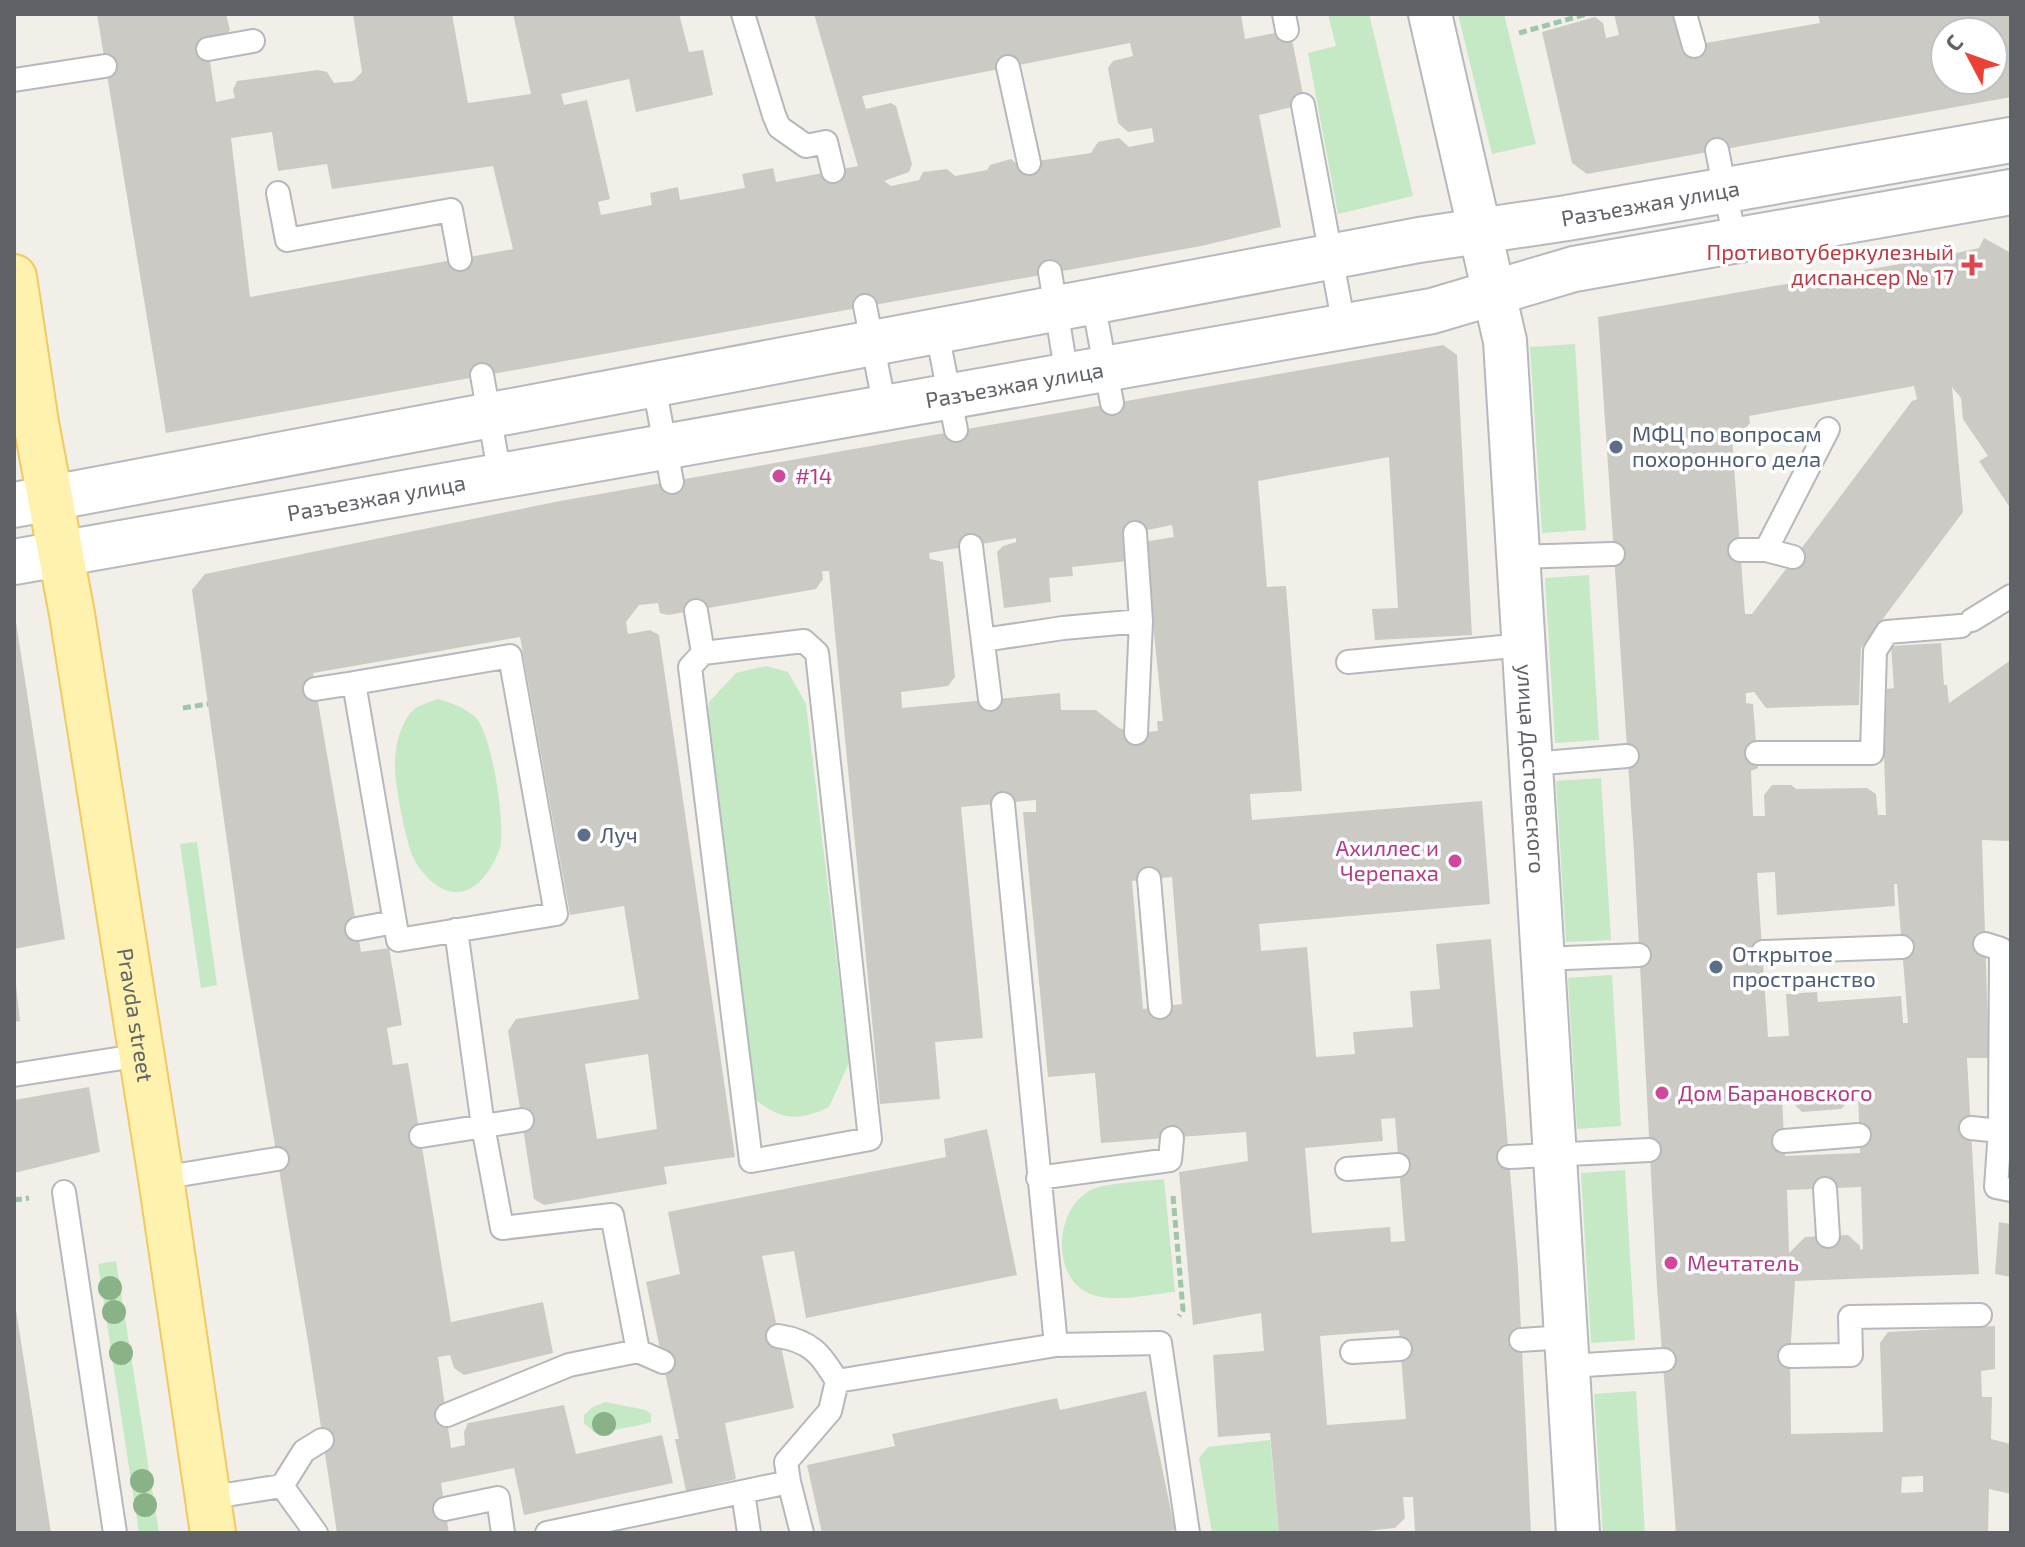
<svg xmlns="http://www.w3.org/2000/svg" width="2025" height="1547" viewBox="0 0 2025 1547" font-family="'Exo 2',sans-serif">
	<rect width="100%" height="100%" fill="#f1efe8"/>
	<path fill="#c5e8c5" d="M1328,14H1369L1413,196L1338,214L1308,53L1336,46Z
		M1458,14H1504L1536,144L1492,154Z
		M1575,344L1586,530L1542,533L1530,347Z
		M1589,575L1599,740L1555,743L1545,578Z
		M766,666L788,672L806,704L849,1063L829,1107C799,1121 781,1121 755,1099L706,745L709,702L736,673Z
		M438,699C452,703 466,708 476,718C492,734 506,826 500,848C495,863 483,884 467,890C445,899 423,877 414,859C406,844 394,782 395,764C395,746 401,719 416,708C422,704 432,701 438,699Z
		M1601,778L1611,940L1566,942L1556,781Z
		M197,842L217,985L201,988L180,844Z
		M1612,975L1621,1126L1577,1129L1568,978Z
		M1625,1170L1635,1340L1591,1343L1581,1173Z
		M1164,1179L1175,1292C1148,1294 1107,1306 1083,1290C1051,1269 1057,1207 1091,1190C1105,1183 1147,1181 1164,1179Z
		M116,1261L159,1533H139L98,1264Z
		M1636,1391L1645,1533H1603L1594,1394Z
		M605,1402L646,1410L651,1414V1422C644,1425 603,1432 594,1432L584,1423V1415L593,1407Z
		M1270,1440L1279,1533H1212L1199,1458L1208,1447Z"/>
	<path fill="#cccac5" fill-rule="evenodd" d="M97,14H226L230,30L225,37L207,41L216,102L235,98L233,90L237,81L318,70L327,72L334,83L353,81L362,72L353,14H452L468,103L531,94L513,14H679L689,52L703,50L713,95L636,112L629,79L561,94L564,105L587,100L610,199L598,202L601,215L652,205L650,193L678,187L680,200L745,188L742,174L773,168L776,182L858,166L814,14H1241L1245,39L1290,30L1305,104L1259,115L1281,227L1201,246L166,433ZM1130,43L1133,56L1113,61L1108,68L1118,123L1128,132L1152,128L1154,142L1129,147L1119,138L1107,140L1098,142L1091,153L1017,164L1011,159L990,165L987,170L955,176L947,169L923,172L919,180L891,186L884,181L909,172L912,164L896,106L891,103L866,109L862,96ZM272,132L278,171L327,164L332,189L493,166L513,249L250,297L231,138Z
		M1614,14H1673L1683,47L1820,23L1818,14H2011V97L1587,174L1572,163L1542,32L1595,17L1603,23L1606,38L1619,35ZM1945,32H1993V80H1945Z
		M1984,238L2011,253V509L1979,461L1988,456L1963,419L1961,398L1952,387L1963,512L1861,648L1859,705L1766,708L1754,692L1746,693V703L1753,704L1758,768L1751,771L1753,816H1765L1764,795L1772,785H1791L1796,789L1867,788L1876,794L1878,815H1886L1884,756L1887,689L1894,688L1891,646L1941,643L1944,685H1947L1949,703L2011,660V841L1982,840L1989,1058H1967L1979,1274L1795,1281L1790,1356L1791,1434L1883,1432L1880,1343L1888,1332L1995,1326V1369L1981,1371L1982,1397H1992L1991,1439L2011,1444V1494L1989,1489L1988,1533H1676L1657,1287L1634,852L1598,317L1934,258L1979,248ZM1914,386L1917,399L1912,401L1752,614H1745L1732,439L1738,438L1750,423L1749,416ZM1775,872L1777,915L1895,906L1894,884H1897L1908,1023H1903L1901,996L1818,1002L1817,992L1786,994L1789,1036L1768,1037L1757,873ZM1853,1091H1858L1860,1153L1785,1156L1782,1099L1788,1098L1802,1112L1841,1109L1853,1096ZM1861,1187L1863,1249L1860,1250V1246L1848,1235L1805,1237L1789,1253L1787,1190ZM1923,1476V1492L1901,1493L1902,1477Z
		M1443,345L1457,355L1472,635L1375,640L1372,609L1398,608L1389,457L1258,481L1267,587L1286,586L1302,791L1250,794L1252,820L1482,801L1490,904L1259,924L1261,951L1307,947L1316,1057L1355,1054L1353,1032L1413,1027L1410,991L1440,989L1436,944L1491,939L1518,1268L1531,1533H1415L1413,1497H1403L1405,1518L1395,1528L1347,1533H1279L1270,1433L1218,1437L1213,1355L1264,1351L1261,1313L1193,1325L1179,1172L1248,1161L1246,1132L1101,1143L1095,1073L1048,1077L1023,812H1036V800L961,807L983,1038L935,1042L940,1099L880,1104L829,571H822L823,579L816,589L668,615L660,613L658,603L639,605L626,622L628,634L650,630L659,635L735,1157L664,1167L667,1184L544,1205L534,1199L508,1031L516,1019L639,999L624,906L570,915L520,637L313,673L361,952L389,948L402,1025L387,1028L393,1065L408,1063L451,1322L543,1302L553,1353L464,1375L454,1368L450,1355L438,1357L451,1448L465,1445L464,1432L468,1423L564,1405L576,1454L662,1435L673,1483L524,1515L514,1468L441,1483L449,1533H337L309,1348L242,949L192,590L205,574L560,501ZM1172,525L1174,537L1149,541L1145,547L1163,721H1157L1158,731L1136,733L1119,728L1096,710H1061L1060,693L902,708L901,692L948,686L955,677L943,562L930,559L929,553L1016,538V542L1003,546L997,552L1004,608L1051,602L1049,578L1073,576L1072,567L1128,561V534ZM1172,877L1182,1004L1143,1009L1132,881ZM648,1054L657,1129L597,1139L585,1064ZM1395,1118L1405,1241L1391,1242L1390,1227L1312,1233L1305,1148L1383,1141L1381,1119ZM1399,1330L1406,1419L1327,1425L1320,1336Z
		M14,609L65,939L14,949Z
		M16,985L20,1021L14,1022V986Z
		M89,1087L100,1152L14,1173V1100Z
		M987,1129L1017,1275L806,1318L794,1251L762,1256L794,1408L725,1423L736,1479L686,1491L675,1439H679L646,1282L680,1274L668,1212L946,1157L944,1139Z
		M1999,1222L2011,1224V1277L1995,1274Z
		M14,1310H16L51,1533H14Z
		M1146,1391L1175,1530L1160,1533H822L807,1465L895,1446L892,1434L1057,1398L1060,1410Z"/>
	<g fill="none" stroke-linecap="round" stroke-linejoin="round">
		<g stroke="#b5b8bc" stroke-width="26">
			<path id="lane" d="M743,14L774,115L779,127L806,146L826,142L833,171
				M1284,14L1287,30
				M1685,14L1694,46
				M208,49L253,41
				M1008,67L1029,163
				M14,80L105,66
				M1303,105L1344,326
				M1717,150L1735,240
				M278,193L287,240L451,210L460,259
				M1050,272L1067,376
				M1093,302L1112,403
				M865,306L885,408
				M937,332L956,430
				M482,375L500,476
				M654,386L672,482
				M1135,533L1141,621L1136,733
				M971,546L990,699
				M1740,550H1766L1793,557
				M1766,550L1828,429
				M1518,557L1613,554
				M696,611L703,653L690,667L751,1161L870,1139L817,653L804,641L703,653
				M1972,620L2011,596
				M983,640L1063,628L1141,621
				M510,656L556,914L398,940L354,683Z
				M1348,662L1523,645
				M315,689L354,683
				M1757,753H1872L1875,651L1887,632L1961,626
				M1531,764L1627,756
				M1003,804L1056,1345
				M1149,879L1160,1007
				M357,929L394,922
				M456,930L483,1126L502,1228L612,1215L638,1351
				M1985,944L2001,949L2000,1131L1996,1187L2011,1190
				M1763,952L1902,947
				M1542,959L1639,955
				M14,1075L142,1055
				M1971,1128L2000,1131
				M421,1136L522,1120
				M1784,1141L1859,1135
				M1509,1157L1649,1150
				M1347,1169L1398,1165
				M161,1178L277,1159
				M1038,1178L1170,1160L1172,1138
				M1825,1189L1828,1236
				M64,1192L115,1533
				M778,1336C811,1341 821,1354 837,1381L830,1411L786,1462L789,1482L802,1533
				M1521,1340L1567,1337
				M1352,1352L1400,1349
				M1790,1356L1851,1355L1850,1317L1980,1315
				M1569,1366L1664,1360
				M837,1381L1056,1345L1160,1343L1188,1533
				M447,1415L569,1365L638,1351L663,1362
				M282,1486L316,1533
				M743,1492L749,1533
				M207,1498L282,1486L304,1451L322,1440
				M445,1509L498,1498L503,1533
				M547,1533L789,1482"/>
		</g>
		<g stroke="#b5b8bc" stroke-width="46">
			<g id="street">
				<path id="s1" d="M1430,14L1505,341L1578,1533"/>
			</g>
		</g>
		<g stroke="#b6babf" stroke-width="48">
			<g id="secondary">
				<path id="s2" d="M14,505L1419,240L1567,218L2011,140"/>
				<path id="s3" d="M14,562L1432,311L1574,269L2011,192"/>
			</g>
		</g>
		<g stroke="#f2c960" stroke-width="48">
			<g id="primary">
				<path id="s4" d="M14,277L36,423L72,614L161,1178L213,1533"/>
			</g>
		</g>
		<path stroke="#9cc7a9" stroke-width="5" stroke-dasharray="8 4" stroke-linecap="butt" d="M1519,33L1587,14
			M183,708L208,704
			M1173,1196L1183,1310L1179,1316
			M14,1200L29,1198"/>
		<use href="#lane" stroke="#fff" stroke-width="22"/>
		<use href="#street" stroke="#fff" stroke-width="42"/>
		<use href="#secondary" stroke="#fff" stroke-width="44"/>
		<use href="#primary" stroke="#fff2af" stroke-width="44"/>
	</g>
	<g fill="#89b387">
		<circle cx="110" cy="1288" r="12"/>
		<circle cx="114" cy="1312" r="12"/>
		<circle cx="121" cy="1353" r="12"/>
		<circle cx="604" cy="1424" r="12"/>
		<circle cx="142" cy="1481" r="12"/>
		<circle cx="145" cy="1505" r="12"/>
	</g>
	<path fill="#e0444e" stroke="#fff" stroke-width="3" d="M1968 253h8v8h8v8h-8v8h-8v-8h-8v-8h8z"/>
	<g fill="#5c6f8a" stroke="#fff" stroke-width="3">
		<circle cx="1616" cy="447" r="8"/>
		<circle cx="584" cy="835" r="8"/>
		<circle cx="1716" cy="967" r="8"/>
	</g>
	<g fill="#d1479c" stroke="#fff" stroke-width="3">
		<circle cx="779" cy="476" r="8"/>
		<circle cx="1455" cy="861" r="8"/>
		<circle cx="1662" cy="1093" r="8"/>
		<circle cx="1671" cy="1263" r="8"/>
	</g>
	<g text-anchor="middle" stroke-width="7" stroke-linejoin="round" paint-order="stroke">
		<g font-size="22" fill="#5f6368" stroke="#fff">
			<text dy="8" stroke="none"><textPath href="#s2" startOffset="1664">Разъезжая улица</textPath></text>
			<text dy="8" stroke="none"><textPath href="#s3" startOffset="1016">Разъезжая улица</textPath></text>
			<text dy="8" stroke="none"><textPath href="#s3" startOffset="368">Разъезжая улица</textPath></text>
			<text dy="8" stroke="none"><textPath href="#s1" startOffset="764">улица Достоевского</textPath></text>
			<text dy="8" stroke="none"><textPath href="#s4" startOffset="748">Pravda street</textPath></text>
		</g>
		<g font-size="22" fill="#be3a42" stroke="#fff" text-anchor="end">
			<text x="1954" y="260">Противотуберкулезный<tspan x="1954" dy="25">диспансер № 17</tspan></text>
		</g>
		<g font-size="22" fill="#4e5e75" stroke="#fff" text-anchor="start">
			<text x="1632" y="442">МФЦ по вопросам<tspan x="1632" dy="25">похоронного дела</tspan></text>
			<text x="600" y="843">Луч</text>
			<text x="1732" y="962">Открытое<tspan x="1732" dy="25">пространство</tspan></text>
		</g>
		<g font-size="22" fill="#b23c85" stroke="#fff" text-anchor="start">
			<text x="795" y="484">#14</text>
			<text x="1439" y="856" text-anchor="end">Ахиллес и<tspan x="1439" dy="25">Черепаха</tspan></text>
			<text x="1678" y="1101">Дом Барановского</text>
			<text x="1687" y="1271">Мечтатель</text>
		</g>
	</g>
	<rect width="2025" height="1547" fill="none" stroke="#5f6368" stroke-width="32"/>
	<g transform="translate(1969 56) rotate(311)"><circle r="38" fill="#ffffff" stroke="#bfc1c3" stroke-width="2"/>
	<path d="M0-6L14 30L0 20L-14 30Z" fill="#ea4335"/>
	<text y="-12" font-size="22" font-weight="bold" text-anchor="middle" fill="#5f6368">С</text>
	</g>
</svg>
